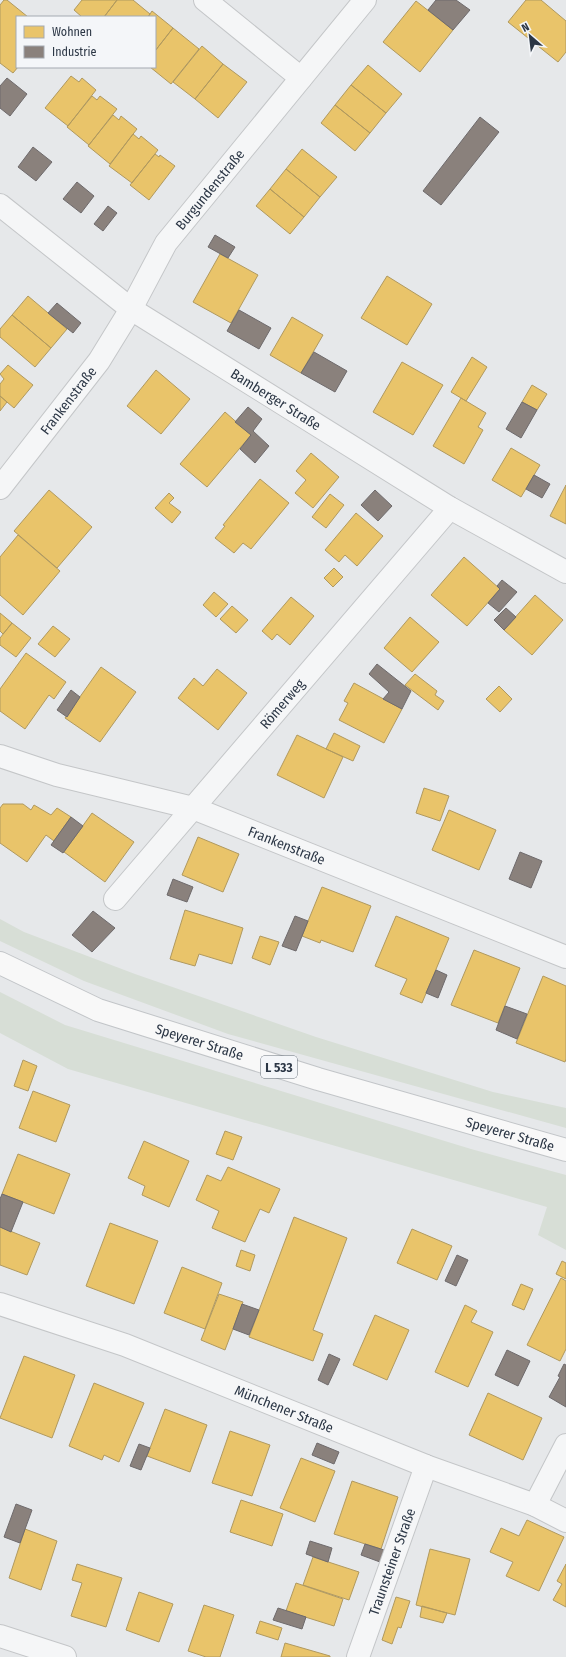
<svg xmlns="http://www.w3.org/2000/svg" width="566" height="1657" viewBox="0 0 566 1657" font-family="'Fira Sans Condensed',sans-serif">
	<rect width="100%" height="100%" fill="#e6e8ea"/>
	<path fill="#d7ded6" d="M0,919L24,932L135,974L316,1037L493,1092L566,1108V1128L228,1034L84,981L0,941Z
		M0,992L65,1025L471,1149L566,1175V1250L538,1235L547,1207L68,1069L0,1033Z"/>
	<path fill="#e9c46a" stroke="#b0995f" d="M4,0H7L28,17H17V67H18L13,73L0,63V5Z
		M82,0H117L104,17H82L74,10Z
		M117,0H133L150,14L148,17H104Z
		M526,0H541L566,21V52L558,62L508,22Z
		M416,1L453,30L420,72L383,42Z
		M152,11L173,28L155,51V17H148Z
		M173,28L199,49L171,84L150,67H155V51Z
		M202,46L223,64L195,99L173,82Z
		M223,64L247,82L218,118L195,99Z
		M368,65L402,94L386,113L351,85Z
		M71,76L79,82L82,78L96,90L68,126L45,108Z
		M351,85L386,113L370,133L335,105Z
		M92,96L97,100L100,96L117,109L89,145L67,127Z
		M335,105L370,133L355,151L321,123Z
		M113,115L119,120L121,116L137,129L110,164L88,146Z
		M133,134L139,139L141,136L158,150L132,183L109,166Z
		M302,149L337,177L320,197L286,169Z
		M155,154L159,157L160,155L175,166L149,200L130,185Z
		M286,169L320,197L304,217L270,189Z
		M270,189L304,217L290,234L256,206Z
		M220,254L258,275L231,323L193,302Z
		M387,276L432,304L407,345L361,318Z
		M28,296L67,329L51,348L12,315Z
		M12,315L51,348L35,367L0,337V329Z
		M292,317L323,335L301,373L270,355Z
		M472,357L487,367L466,401L451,392Z
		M402,362L443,385L413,435L373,412Z
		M8,365L33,385L14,408L0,396V384L4,379L0,374Z
		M156,370L190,399L161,434L127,406Z
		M532,385L547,394L537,410L522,402Z
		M0,396L7,402L0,411Z
		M461,398L486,413L478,427L483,430L464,464L433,446Z
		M225,412L251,435L207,487L180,464Z
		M511,448L540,465L521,497L492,480Z
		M311,453L339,477L313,508L295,493L306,480L296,471Z
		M260,479L289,503L251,549L243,543L234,553L215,538L225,526L223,525Z
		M566,485V524L550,516Z
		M49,490L92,527L57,568L14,531Z
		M169,493L174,498L169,503L181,512L172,523L155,508Z
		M330,494L344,505L326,528L312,517Z
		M356,513L383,536L357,566L345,555L339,562L325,550Z
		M18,535L60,571L23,615L0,595V557Z
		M464,557L500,589L467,626L431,595Z
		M334,568L343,577L333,587L324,578Z
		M214,592L228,604L216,617L203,605Z
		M535,595L563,620L532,655L504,630Z
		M291,597L314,616L290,645L277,634L272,640L262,631Z
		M232,606L248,620L236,633L220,619Z
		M0,613L12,623L3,634L0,631Z
		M410,617L439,642L412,672L384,648Z
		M12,623L31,638L16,657L0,645V638Z
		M53,626L70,639L55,657L38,644Z
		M26,653L66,682L54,699L49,695L25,729L0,711V689Z
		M101,667L136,692L100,742L65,718Z
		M217,669L247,693L218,730L178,698L194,678L203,686Z
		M415,674L437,691L435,695L444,701L438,710L405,685Z
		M354,683L402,709L384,743L339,720L348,703L344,701Z
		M499,686L512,699L500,712L486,699Z
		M334,733L360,746L353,761L326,749Z
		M297,735L343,757L324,798L277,775Z
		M424,788L449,796L440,821L416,813Z
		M3,804H23L31,810L34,805L51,815L57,808L71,817L54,841L46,835L27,862L0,843V808Z
		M449,810L496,830L479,870L432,850Z
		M92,813L134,842L105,882L64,852Z
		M198,837L239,854L223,892L182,875Z
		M322,887L371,906L353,952L321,940L320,943L302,936Z
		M185,910L243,928L232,964L199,954L195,966L170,959Z
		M396,916L449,938L422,1003L400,994L407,979L375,966Z
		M260,936L279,942L270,965L252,958Z
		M474,950L520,968L498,1023L451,1005Z
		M543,976L566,986V1059L565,1062L516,1043Z
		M23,1060L37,1066L28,1091L14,1086Z
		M33,1091L70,1105L56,1142L19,1128Z
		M225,1131L242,1137L233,1160L216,1154Z
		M144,1141L189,1161L169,1207L142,1195L145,1186L128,1178Z
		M18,1154L70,1174L54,1214L2,1194Z
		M228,1167L280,1189L269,1213L260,1209L245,1242L212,1228L219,1211L196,1200L207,1175L221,1181Z
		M294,1217L347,1238L313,1330L323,1334L313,1361L249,1337Z
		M110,1223L158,1241L134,1304L86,1286Z
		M0,1227L40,1243L27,1275L0,1265Z
		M412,1229L452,1246L437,1280L397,1263Z
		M241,1250L255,1255L250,1271L236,1266Z
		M562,1261L566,1263V1279L556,1274Z
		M182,1267L222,1283L205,1329L164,1313Z
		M561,1278L566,1281V1349L560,1361L527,1345Z
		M521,1284L533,1289L524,1310L512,1305Z
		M219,1294L243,1302L225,1350L201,1340Z
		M465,1305L477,1311L471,1322L493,1332L468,1387L435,1372Z
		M375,1315L409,1330L387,1380L353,1365Z
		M24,1356L75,1375L52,1438L0,1418Z
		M94,1383L144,1403L119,1462L104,1455L102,1460L69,1446Z
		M488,1393L542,1418L523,1460L469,1435Z
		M165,1409L207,1425L190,1472L147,1456Z
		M230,1431L270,1445L252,1496L212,1483Z
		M301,1458L335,1471L315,1522L280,1508Z
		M352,1481L398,1497L381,1549L334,1534Z
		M241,1500L283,1514L272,1546L230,1532Z
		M527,1520L564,1537L539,1591L506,1576L513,1562L490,1552L501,1528L519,1536Z
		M25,1529L57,1541L41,1590L9,1578Z
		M430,1549L470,1559L455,1615L416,1605Z
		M313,1557L359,1572L349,1600L303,1585Z
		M77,1564L122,1578L106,1627L71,1616L82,1583L72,1580Z
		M566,1564V1607L553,1600L562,1584L557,1581Z
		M296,1583L343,1599L334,1626L286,1611Z
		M139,1592L173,1604L159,1642L126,1630Z
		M396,1597L410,1601L401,1628L398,1627L392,1644L382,1640Z
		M204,1605L234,1615L220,1657H206L188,1651Z
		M422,1606L447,1613L443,1623L420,1617Z
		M260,1621L282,1628L278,1640L256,1633Z
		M285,1643L330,1656V1657H281Z"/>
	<path fill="#8a817c" stroke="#6e6a6c" d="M436,0H456L470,10L453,30L428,10Z
		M7,78L27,94L10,116L0,108V86Z
		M480,117L499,132L441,205L423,191Z
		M33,147L52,162L36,181L18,167Z
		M77,182L94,196L81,213L63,199Z
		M108,206L117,213L103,231L94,224Z
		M215,235L235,247L228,258L208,247Z
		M57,303L81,323L73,333L48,313Z
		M239,310L271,328L259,349L227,331Z
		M314,352L347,371L335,392L301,373Z
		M522,402L537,410L521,438L506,429Z
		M248,407L262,419L253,431L269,446L255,463L240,449L251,435L235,422Z
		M534,475L550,484L542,498L526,489Z
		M375,490L392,506L378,521L361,505Z
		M502,580L517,592L499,612L488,603L500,589L497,586Z
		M506,608L516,617L504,630L494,620Z
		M377,664L411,691L402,709L383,699L389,692L369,674Z
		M71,690L80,697L67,717L57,710Z
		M71,817L83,826L63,853L51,845Z
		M520,852L542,861L531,888L509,879Z
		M173,879L193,887L187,902L167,895Z
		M93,911L115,928L92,952L72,935Z
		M295,916L308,921L296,951L282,946Z
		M436,970L447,975L438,998L426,993Z
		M505,1006L527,1014L517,1039L496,1030Z
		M2,1194L23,1202L11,1232L0,1227V1199Z
		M457,1255L468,1260L456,1286L445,1281Z
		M242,1304L259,1310L249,1335L233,1329Z
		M507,1350L530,1361L518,1386L495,1375Z
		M329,1354L340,1359L328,1385L318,1380Z
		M564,1364L566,1365V1407L549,1397L560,1377L558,1376Z
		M317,1443L339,1452L334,1464L312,1455Z
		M139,1444L150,1448L141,1470L130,1466Z
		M16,1504L32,1510L20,1543L4,1537Z
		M310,1541L332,1548L328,1562L306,1554Z
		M365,1544L384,1550L380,1562L361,1555Z
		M278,1608L306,1617L302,1629L273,1620Z"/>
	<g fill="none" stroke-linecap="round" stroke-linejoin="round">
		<g stroke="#c4c6c8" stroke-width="24">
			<g id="minor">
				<path d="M205,0L301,78"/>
				<path id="s1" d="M0,205L131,309L450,508L566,572"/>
				<path id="s2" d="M0,488L99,361L131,309L166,243L365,0"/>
				<path id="s3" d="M0,756L57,775L193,808L566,957"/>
				<path id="s4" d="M115,899L450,508"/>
				<path id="s5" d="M0,1304L125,1345L426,1466L535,1505L566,1521"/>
				<path d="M535,1505L566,1445"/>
				<path d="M0,1636L65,1657"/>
				<path id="s6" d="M358,1657L426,1466"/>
			</g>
		</g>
		<g stroke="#c2c5c8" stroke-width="24">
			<g id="major">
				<path id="s7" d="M0,963L98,1010L318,1079L566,1150"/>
			</g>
		</g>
		<use href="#minor" stroke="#f5f6f7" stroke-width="22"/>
		<use href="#major" stroke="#f8f8f8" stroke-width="22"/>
	</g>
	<g text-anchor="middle" stroke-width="4" stroke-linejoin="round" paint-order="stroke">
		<rect fill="#f4f6f9" stroke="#67707b" stroke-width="1" x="261" y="1056" width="36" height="22" rx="3"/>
		<g font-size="13" font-weight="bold" fill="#2b3645">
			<text x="279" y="1072">L 533</text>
		</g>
		<g font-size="14" fill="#2b3645" stroke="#f4f6f9">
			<text dy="5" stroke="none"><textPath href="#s2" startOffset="366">Burgundenstraße</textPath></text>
			<text dy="5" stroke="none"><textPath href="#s1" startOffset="338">Bamberger Straße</textPath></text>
			<text dy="5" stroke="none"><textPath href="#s2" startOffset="111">Frankenstraße</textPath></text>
			<text dy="5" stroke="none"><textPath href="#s4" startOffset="257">Römerweg</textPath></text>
			<text dy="5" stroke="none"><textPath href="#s3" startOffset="301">Frankenstraße</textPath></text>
			<text dy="5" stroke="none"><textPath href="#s7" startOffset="215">Speyerer Straße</textPath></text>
			<text dy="5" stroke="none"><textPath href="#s7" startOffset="539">Speyerer Straße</textPath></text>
			<text dy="5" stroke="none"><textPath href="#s5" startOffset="303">Münchener Straße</textPath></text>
			<text dy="5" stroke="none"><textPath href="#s6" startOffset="101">Traunsteiner Straße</textPath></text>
		</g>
	</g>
	<rect x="16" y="16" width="140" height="52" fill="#f4f6f9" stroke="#a4a9b1"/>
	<rect x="24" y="26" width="20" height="12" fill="#e9c46a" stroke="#a4a9b1"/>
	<text x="52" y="36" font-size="12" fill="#2b3645">Wohnen</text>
	<rect x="24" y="46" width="20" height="12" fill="#8a817c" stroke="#a4a9b1"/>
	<text x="52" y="56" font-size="12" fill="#2b3645">Industrie</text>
	<g transform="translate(530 36) rotate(332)" stroke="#f4f6f9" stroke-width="3" paint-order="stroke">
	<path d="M0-3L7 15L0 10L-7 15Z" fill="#2b3645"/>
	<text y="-6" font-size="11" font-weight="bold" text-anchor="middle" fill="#2b3645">N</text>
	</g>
</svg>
